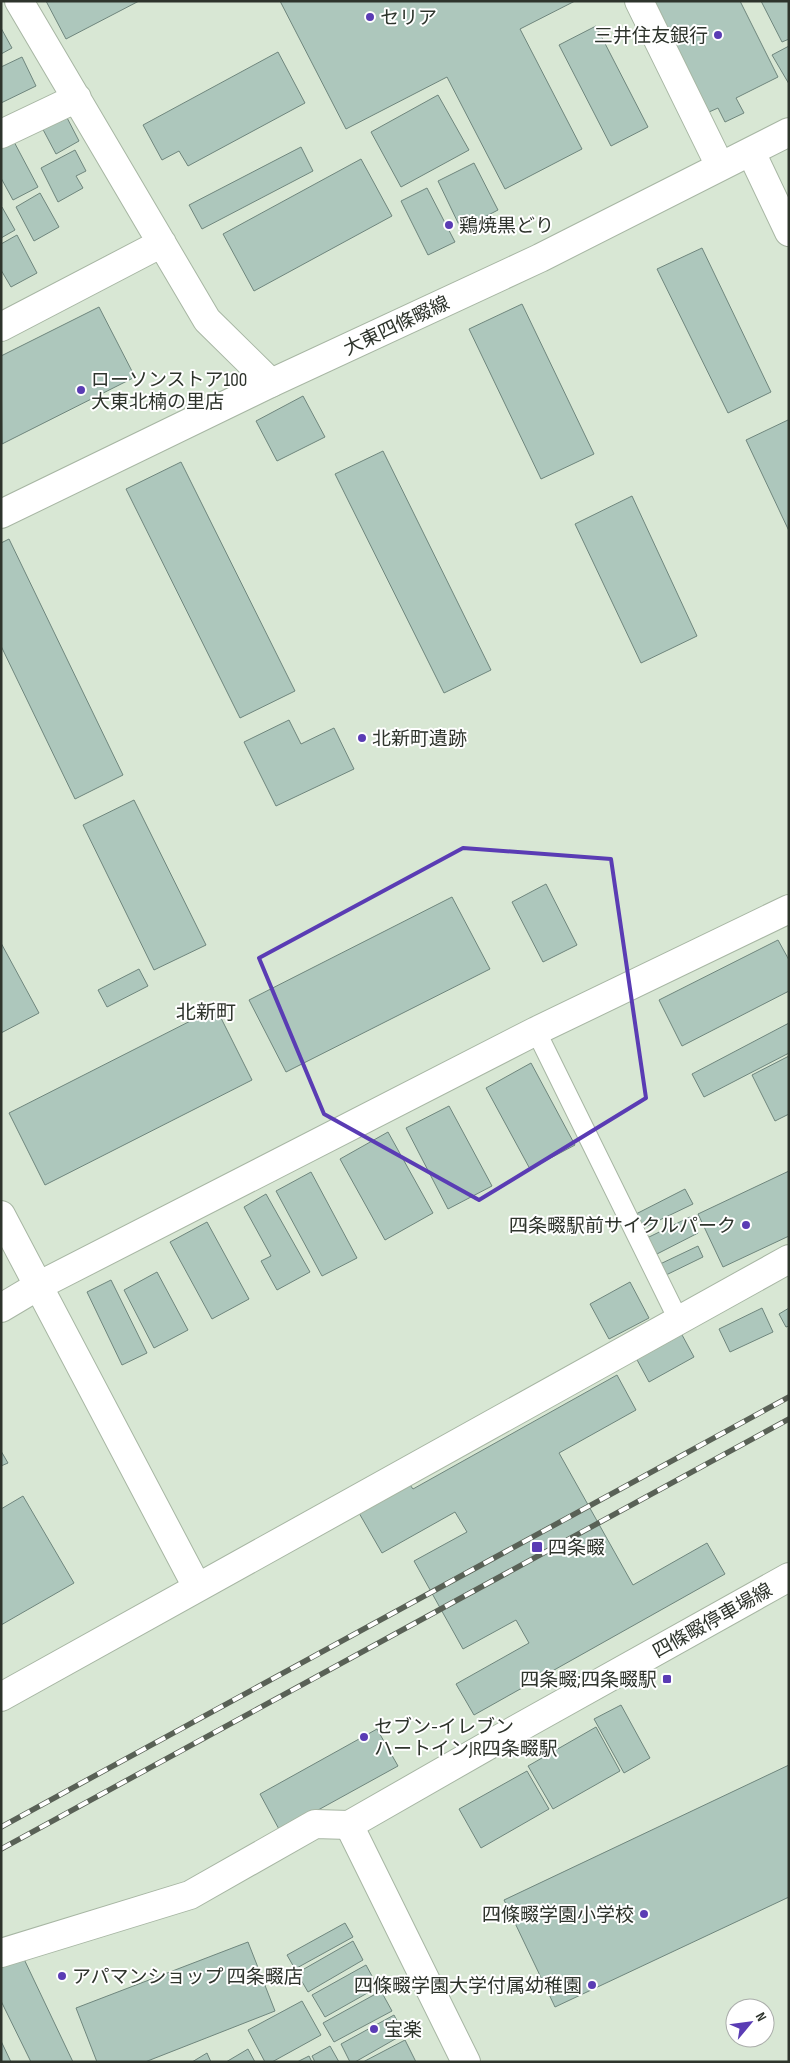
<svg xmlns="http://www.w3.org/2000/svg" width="790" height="2063" viewBox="0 0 790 2063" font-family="'Sofia Sans Condensed','Noto Sans JP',sans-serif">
	<rect width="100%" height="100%" fill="#d8e7d4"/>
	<path fill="#adc7bc" stroke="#6f867d" d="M46,1H139L66,39Z
		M280,1H575L520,29L582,149L505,189L447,77L346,129Z
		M653,1H740L778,77L736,98L744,113L725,122L718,108L709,112Z
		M761,1H789V39L782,42Z
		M596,26L648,127L611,146L559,45Z
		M1,28L12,48L1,54Z
		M789,46V84L772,55Z
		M278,52L305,103L188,166L179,151L162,160L143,125Z
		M22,57L36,86L1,103V67Z
		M438,95L469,150L401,187L371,132Z
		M63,110L79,141L56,154L39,122Z
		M12,138L38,187L13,200L1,178V144Z
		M301,147L313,171L202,229L189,205Z
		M75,150L86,171L76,176L83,188L58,202L41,168Z
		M361,159L392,216L254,291L223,234Z
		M474,163L498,210L461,229L438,181Z
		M427,188L455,242L428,255L401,201Z
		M40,193L59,227L34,241L16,207Z
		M2,207L15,230L1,238V208Z
		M17,235L37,273L11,287L1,270V244Z
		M702,248L771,392L728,413L657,269Z
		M522,304L594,454L541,479L469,329Z
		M99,307L135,377L2,444L1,356Z
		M303,396L325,437L277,461L256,421Z
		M788,420L789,421V531L746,440Z
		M383,451L491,670L444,693L335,474Z
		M181,462L295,691L240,718L126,489Z
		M632,496L697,636L641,663L575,524Z
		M9,539L123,775L75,799L1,646V543Z
		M289,720L301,744L334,728L354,769L276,806L244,742Z
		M134,800L206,945L154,970L83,825Z
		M546,884L577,945L543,962L512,902Z
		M452,897L490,969L286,1072L249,1000Z
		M778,940L789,960V991L682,1046L659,1000Z
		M1,943L39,1013L1,1033Z
		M139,969L148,986L107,1007L98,990Z
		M216,1008L252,1080L45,1185L9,1113Z
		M789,1023V1053L704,1097L692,1074Z
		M789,1056V1114L775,1121L752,1075Z
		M531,1063L575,1145L530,1169L486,1088Z
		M449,1106L492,1186L448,1209L406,1128Z
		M388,1132L433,1213L385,1240L340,1159Z
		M789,1171V1236L723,1267L698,1214Z
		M311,1172L357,1258L322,1276L276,1191Z
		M685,1189L693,1204L643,1228L636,1214Z
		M266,1194L310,1272L277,1290L261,1261L271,1256L244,1207Z
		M690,1217L698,1233L655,1255L647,1238Z
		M207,1222L249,1299L212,1319L170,1242Z
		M698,1246L703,1257L664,1276L658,1265Z
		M157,1272L188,1330L154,1348L124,1290Z
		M111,1280L147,1353L122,1365L87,1292Z
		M630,1282L649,1318L609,1339L590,1304Z
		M762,1308L773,1332L730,1352L719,1329Z
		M789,1308V1326L786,1327L779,1314Z
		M681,1333L694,1357L649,1382L636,1358Z
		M617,1375L636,1410L559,1453L633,1585L707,1543L725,1574L474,1715L456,1684L529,1643L516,1620L463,1649L414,1561L467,1532L455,1512L382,1553L359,1513L410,1485L413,1489Z
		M1,1451L8,1463L1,1466Z
		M23,1496L74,1583L1,1625V1509Z
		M621,1705L650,1758L624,1773L594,1719Z
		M596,1727L620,1771L553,1809L528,1766Z
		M377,1729L398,1766L280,1831L260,1794Z
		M789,1765V1897L555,2007L504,1900Z
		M527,1771L549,1809L481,1848L459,1809Z
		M345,1923L353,1937L295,1969L287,1955Z
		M353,1941L363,1960L308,1992L297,1973Z
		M248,1942L275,2011L145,2062H97L76,2008Z
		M23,1957L73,2062H31L1,2001V1968Z
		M366,1965L378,1987L325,2017L312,1995Z
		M381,1991L392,2011L334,2042L323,2023Z
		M302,2001L321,2035L272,2062H265L248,2030Z
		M394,2015L404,2034L355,2062H350L341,2044Z
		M405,2040L416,2062H363Z
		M1,2041L11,2062H1Z
		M330,2046L339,2062H315L312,2056Z
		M248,2049L255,2062H226Z
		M207,2053L211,2062H192Z
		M309,2056L312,2062H297Z"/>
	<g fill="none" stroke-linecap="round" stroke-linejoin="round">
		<g stroke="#a7b6a3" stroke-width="21">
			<path id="service" d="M536,1031L679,1321"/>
		</g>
		<g stroke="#a7b6a3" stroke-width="30">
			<path id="minor" d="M19,1L207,320L271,383
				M639,1L720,166
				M1,134L77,98
				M1,327L162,243
				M1,1308L38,1286
				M1,1697L789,1259
				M1,1953L190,1895L315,1824L349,1825"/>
		</g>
		<g stroke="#a7b6a3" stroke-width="30">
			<path id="tertiary" d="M751,152L789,232
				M1,1215L197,1587
				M38,1286L536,1031L789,909
				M349,1825L466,2062"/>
		</g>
		<g stroke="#a7b6a3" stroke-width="30">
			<path id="secondary" d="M1,514L271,383L540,258L789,132
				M349,1825L515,1730L789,1577"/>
		</g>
		<use href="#service" stroke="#fff" stroke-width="19"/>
		<use href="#minor" stroke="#fff" stroke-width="28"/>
		<use href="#tertiary" stroke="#fff" stroke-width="28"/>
		<use href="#secondary" stroke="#fff" stroke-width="28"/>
		<g stroke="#596156" stroke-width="5.5">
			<path id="rail" d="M1,1827L789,1397
				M1,1849L789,1419"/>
		</g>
		<use href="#rail" stroke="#fff" stroke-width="4" stroke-dasharray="11" stroke-linecap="butt"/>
	</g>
	<path fill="none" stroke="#5a3cb4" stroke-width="4" stroke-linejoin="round" d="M463,848L611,859L646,1098L479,1200L324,1114L259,958Z"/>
	<g fill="#5a3cb4" stroke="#fff" stroke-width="2">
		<circle cx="370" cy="17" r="5"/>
		<circle cx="718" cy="35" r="5"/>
		<circle cx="449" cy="225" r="5"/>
		<circle cx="81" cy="390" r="5"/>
		<circle cx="362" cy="738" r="5"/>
		<circle cx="746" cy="1225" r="5"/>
		<rect x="531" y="1541" width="12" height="12" rx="2.5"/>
		<rect x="662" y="1674" width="10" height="10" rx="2.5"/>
		<circle cx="364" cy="1737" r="5"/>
		<circle cx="644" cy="1914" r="5"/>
		<circle cx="62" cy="1976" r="5"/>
		<circle cx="592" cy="1985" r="5"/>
		<circle cx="374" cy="2029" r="5"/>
	</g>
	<g text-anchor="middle" stroke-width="4" stroke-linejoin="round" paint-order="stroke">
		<g font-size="19" fill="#2e342c" stroke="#fff" text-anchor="start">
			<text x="380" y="24">セリア</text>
			<text x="708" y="42" text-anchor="end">三井住友銀行</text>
			<text x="459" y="232">鶏焼黒どり</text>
			<text x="91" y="386">ローソンストア100<tspan x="91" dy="22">大東北楠の里店</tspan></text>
			<text x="372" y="745">北新町遺跡</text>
			<text x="736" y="1232" text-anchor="end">四条畷駅前サイクルパーク</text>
			<text x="548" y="1554">四条畷</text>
			<text x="657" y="1686" text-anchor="end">四条畷;四条畷駅</text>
			<text x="374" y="1733">セブン-イレブン<tspan x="374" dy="22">ハートインJR四条畷駅</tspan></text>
			<text x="634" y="1921" text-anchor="end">四條畷学園小学校</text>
			<text x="72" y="1983">アパマンショップ 四条畷店</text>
			<text x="582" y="1992" text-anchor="end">四條畷学園大学付属幼稚園</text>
			<text x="384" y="2036">宝楽</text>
		</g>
		<g font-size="19" fill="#2e342c" stroke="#fff">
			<text transform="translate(396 325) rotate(-25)" y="7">大東四條畷線</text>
			<text transform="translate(712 1620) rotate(-29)" y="7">四條畷停車場線</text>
		</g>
		<g font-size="20" fill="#2e342c" stroke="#fff">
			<text x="206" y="1019">北新町</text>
		</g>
	</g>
	<rect width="790" height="2063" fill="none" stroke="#2e342c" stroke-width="5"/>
	<g transform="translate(750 2023) rotate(61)"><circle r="24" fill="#ffffff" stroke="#abaeab"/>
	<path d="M0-4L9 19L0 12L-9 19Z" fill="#5a3cb4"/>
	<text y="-8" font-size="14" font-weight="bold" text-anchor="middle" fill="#2e342c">N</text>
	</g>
</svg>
